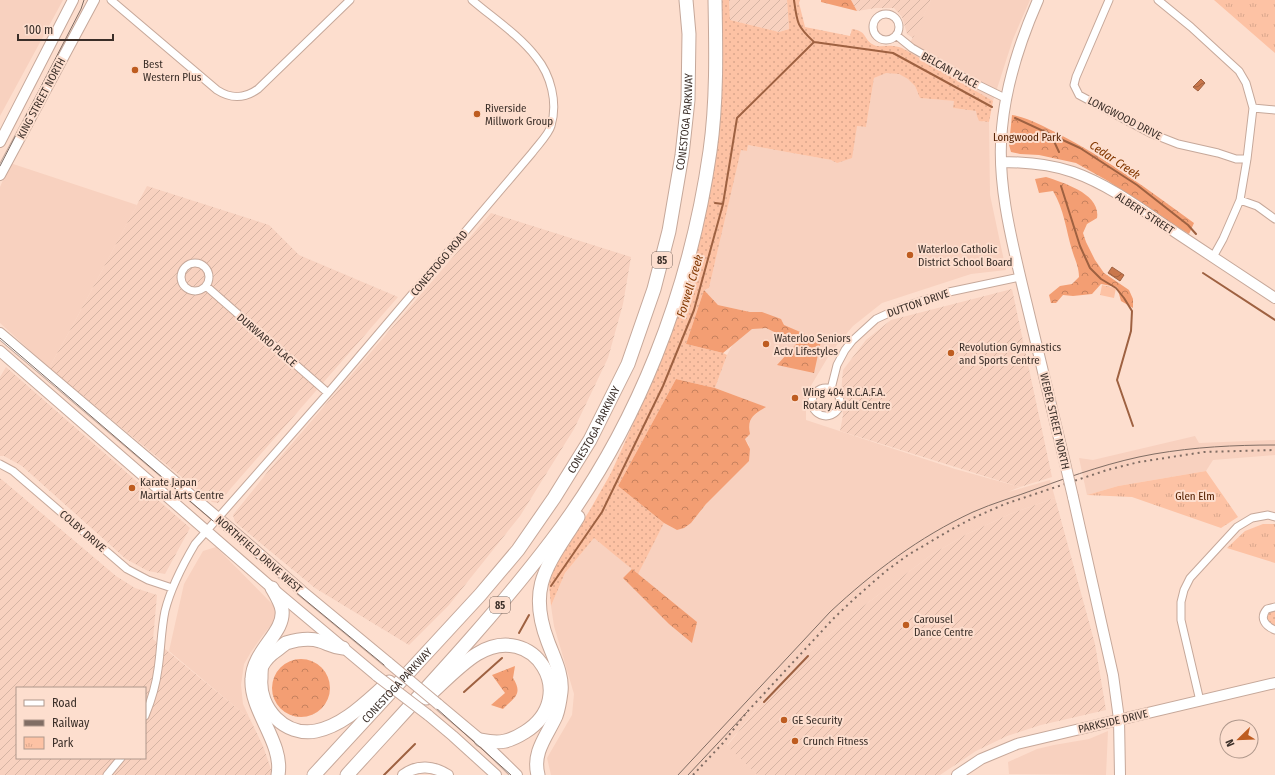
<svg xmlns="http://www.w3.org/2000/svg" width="1275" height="775" viewBox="0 0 1275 775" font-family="'Fira Sans Condensed',sans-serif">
	<defs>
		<pattern id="industrial-furrows" width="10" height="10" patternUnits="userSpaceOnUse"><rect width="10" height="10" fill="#f8d1bf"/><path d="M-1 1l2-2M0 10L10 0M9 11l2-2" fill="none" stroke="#d5b4a4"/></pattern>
		<pattern id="grass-dots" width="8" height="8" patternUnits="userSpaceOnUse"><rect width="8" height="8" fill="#fdc2a4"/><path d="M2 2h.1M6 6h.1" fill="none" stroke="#daa78d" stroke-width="1.8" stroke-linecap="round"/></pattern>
		<pattern id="forest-crowns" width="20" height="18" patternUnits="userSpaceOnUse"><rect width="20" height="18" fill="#f39e73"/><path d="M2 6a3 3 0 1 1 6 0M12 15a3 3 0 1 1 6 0" fill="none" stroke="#c6815e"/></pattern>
		<pattern id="park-tufts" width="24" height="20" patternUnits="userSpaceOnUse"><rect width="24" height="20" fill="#fdc2a4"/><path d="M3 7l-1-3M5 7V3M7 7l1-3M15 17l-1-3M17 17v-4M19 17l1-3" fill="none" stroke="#daa78d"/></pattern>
		<pattern id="water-waves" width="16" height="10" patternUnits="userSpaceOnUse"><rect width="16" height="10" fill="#c9774c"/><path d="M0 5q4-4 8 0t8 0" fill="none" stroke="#a4623f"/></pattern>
	</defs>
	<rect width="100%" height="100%" fill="#fddece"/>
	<path fill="#f8d1bf" d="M0,0H63L0,116Z
		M931,0H1030L1013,39L993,101L906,51Z
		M886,72L899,74L908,78L915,86L920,98L955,101L953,108L976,111L983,122H989L990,195L1006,270L971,274L882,303L853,326L831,352L806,394V420L955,469L1020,487L1008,492L1050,480L1055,498L1010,514L967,534L931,555L861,608L817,645L771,691L727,745L758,775H551L547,758L572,715L574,694L554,626L551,606L565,573L594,538L638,573L664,523L677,530L691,523L706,504L749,445L745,439L750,434L749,420L753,416L765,407L715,388L727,355L750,312L718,305L704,290L709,288L741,149L747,151L748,145L831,160L837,163L857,126L866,127L874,78Z
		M10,163L137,205L74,323L49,368L0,323V187Z
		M1195,436L1199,443L1275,440V455L1213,460L1206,471L1118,486L1087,495L1079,458L1093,460Z
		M216,547L281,613L263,635L251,652L244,664L241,685L243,704L249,717L239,710L169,651L184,584L203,551Z
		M1108,731L1106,775L1009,774L1008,762L1037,749L1054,745L1089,739Z"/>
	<path fill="url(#industrial-furrows)" fill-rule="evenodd" d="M729,0H787L789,29L779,32L730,20Z
		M851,0H931L913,38L907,34L902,17L894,8H876L857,11Z
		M147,186L269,225L299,255L398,297L218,503L212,502L49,368L74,323Z
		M491,213L631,257L623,304L608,358L574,429L520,516L449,605L409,645L315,588L235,522L233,515L270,469Z
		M1012,289L1052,477L1020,487L840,431L843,415L841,392L843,370L866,340L891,320Z
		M6,367L190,528L165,574L148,571L126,559L22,466L4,456H0V377Z
		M0,478L116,576L135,588L157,595L153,639L239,710L249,717L263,746L273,775H0ZM17,688H145V758H17Z
		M1055,498L1095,644L1106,710L1041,725L1007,736L976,751L940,775H758L727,746L771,691L817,645L861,608L931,555L967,534L1010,514Z"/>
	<path fill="url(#grass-dots)" d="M720,0H729L730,20L779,32L789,29L787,0H800L799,3L805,27L850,36L852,29C868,31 863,40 874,45C880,48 887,45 893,46C896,46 899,47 902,48L993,101L989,122L979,121L977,116L976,111L953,108L954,101L920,98L915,86L908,79L899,74L886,73L874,78L866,127L857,126L852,158L837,163L831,160L748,145L747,151L741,150L709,288L704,290L686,344L723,353L727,355L715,388L676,379L618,486L664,523L638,574L594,538L565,573L551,606L549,584L555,564L590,510L611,473L658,369L703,221L721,109V18Z
		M1275,610V625C1268,625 1265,618 1269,612Z"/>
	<path fill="url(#forest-crowns)" d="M821,0H851L857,11L821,2Z
		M1012,115C1029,118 1042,126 1057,133C1106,158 1150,191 1194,223L1189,234L1159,216L1108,181L1076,163L1039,155L1020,154L1011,152L1009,145Z
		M1046,177C1064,183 1101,194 1097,218L1087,224L1083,233L1086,242L1095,260L1104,273L1129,290L1133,299V308L1121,301L1117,287L1101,284L1092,294L1073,296L1063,295L1056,303H1051L1049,295L1060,286L1072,284L1079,277C1079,267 1075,260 1072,250C1066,230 1064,209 1053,191L1039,193L1035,179Z
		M704,290L718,305L750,312H762L781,319L784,325L821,341L814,373L777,365L797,343L766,328L752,329L723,353L686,344Z
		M676,379L715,388L766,407C753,415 747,418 750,434L745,439L750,449L749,461L706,504L691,523L684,528L677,530L664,523L618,486Z
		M632,569L697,622L692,643L669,624L623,578Z
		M272 688a29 29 0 1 1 58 0a29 29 0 1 1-58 0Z
		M515,666L513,678C523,694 515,697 503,709L491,705L505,693L492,675Z"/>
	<path fill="url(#park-tufts)" d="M1214,0H1275V53Z
		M1102,285L1116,288L1114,298L1100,295Z
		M1206,471L1238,517L1221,528L1132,497L1087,495L1118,486Z
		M1263,524H1275V563L1227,548L1245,531Z"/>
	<path fill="url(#water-waves)" stroke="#9e6141" d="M1201,79L1205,83L1198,91L1193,87Z
		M1112,267L1124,275L1120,281L1108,273Z"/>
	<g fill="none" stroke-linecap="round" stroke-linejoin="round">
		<path stroke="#9e6141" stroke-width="2" d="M794,0C797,23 797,26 814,42
			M814,42L893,53L992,107
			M1015,118L1080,148L1137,185L1188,225L1196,234
			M1051,135L1059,152
			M1061,186L1080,246L1090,268L1101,279L1116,288L1124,298L1132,311L1131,331L1117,380L1133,426
			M715,203L723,204
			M1203,273L1275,320
			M551,586L602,512L663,386L694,310L723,204L737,118L814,42
			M519,633L529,615
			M464,692L502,658
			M764,702L808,656
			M384,775L415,744"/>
		<g stroke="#c6a89a" stroke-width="9">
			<path id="street" d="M111,0L217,90C231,99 244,99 258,89L350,0
				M1109,0L1076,77L1074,85L1079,95L1150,133L1178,144L1218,153L1236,159H1247
				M1158,0L1191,27L1239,71L1246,83L1253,108L1247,159L1240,200L1223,239L1213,257
				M873 27a13 13 0 1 1 26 0a13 13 0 1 1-26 0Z
				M896,35L912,48L968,80L1007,99
				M1253,108L1275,110
				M1240,200L1257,206L1275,219
				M181 277a14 14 0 1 1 28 0a14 14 0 1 1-28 0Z
				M206,286L328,393
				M812 402a14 14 0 1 1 28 0a14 14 0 1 1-28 0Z
				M831,389L837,365L845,350L852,341L876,319L900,308L949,292L1020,277
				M0,464L13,471L127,569L148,580L172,588
				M1275,607L1267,609C1259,618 1265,626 1275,630
				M1200,701L1181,620V602L1184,590L1190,578L1237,527L1252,518L1268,515L1275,517
				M145,716C151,701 156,686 158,669C161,650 161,630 165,611C171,587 182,566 195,544L328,393L532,153C537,146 549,134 551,126C558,103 551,75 536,57C519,35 493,18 472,0
				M107,775L121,758"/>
		</g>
		<g stroke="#c6a89a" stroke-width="12">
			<path id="secondary" d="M1038,0C1020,41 1006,84 1002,128C996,184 1013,246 1026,301C1039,355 1052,409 1065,463
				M0,142L73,0
				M1001,162C1026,162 1050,164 1073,172C1107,184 1137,206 1166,226C1202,250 1239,274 1275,298
				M0,175L94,0
				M0,333L231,529L302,591L389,663
				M0,351L272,588L377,676
				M1073,497L1113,675L1119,719L1120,775
				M438,704L481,740L517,775
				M428,715L453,736L496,775
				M403,775C417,764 434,766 448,775
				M957,775L981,759L1017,744L1275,683"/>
		</g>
		<g stroke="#c6a89a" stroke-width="15">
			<g id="highway">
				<path d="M272,588C276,595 281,603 282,610C285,633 253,650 252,679C250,711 284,743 278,775"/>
				<path d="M343,648C332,647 329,644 320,641C310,638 296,640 286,643C283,645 280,648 277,650C271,654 265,660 262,666C261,669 261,675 261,678C258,708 285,737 316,731C345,725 367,701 389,682"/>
				<path d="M426,698C442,684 459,665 477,654C534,619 581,697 525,732C509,742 500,744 481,740"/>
				<path id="s1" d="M314,775L480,595L518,550L554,498L590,440L628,364L654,289L669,231L682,155L688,100L689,34L686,0"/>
				<path d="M347,775C417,698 489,623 552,540C638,427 690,291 710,151C717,102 716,50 715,0"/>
				<path d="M538,775C532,752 547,736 556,716C559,708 560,700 561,692C563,675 554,658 548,642C526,585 549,564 578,517"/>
			</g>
		</g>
		<use href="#street" stroke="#fff" stroke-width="7"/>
		<use href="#secondary" stroke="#fff" stroke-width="10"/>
		<use href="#highway" stroke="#fff" stroke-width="13"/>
		<path stroke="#806d64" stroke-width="1" d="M0,166L81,9L84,0
			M0,338L304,599L435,707L511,775
			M678,775L830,612C873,572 919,537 973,512C993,503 1015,497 1036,489C1074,475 1114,461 1154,454C1195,447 1234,445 1275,445
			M688,775L747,712"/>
		<path stroke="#806d64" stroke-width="2" stroke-dasharray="2 4" stroke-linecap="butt" d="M693,775L723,743L747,712L834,618L854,599L886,571L908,555L952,529L973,518L1005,504L1107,470L1139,462L1204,452L1275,450"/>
		<g stroke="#c6a89a" stroke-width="12" stroke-linecap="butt">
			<path id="secondary-bridge" d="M1065,463L1073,497
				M389,663L438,704
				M377,676L428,715"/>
		</g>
		<use href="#secondary-bridge" stroke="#fff" stroke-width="10"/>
	</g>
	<g fill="#be5c20" stroke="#fddece" stroke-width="1.5">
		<circle cx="135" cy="70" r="4"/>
		<circle cx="477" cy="114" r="4"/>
		<circle cx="910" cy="255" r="4"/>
		<circle cx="766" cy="344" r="4"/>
		<circle cx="951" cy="353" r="4"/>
		<circle cx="795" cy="398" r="4"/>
		<circle cx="132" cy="488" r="4"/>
		<circle cx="906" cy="625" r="4"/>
		<circle cx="784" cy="720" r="4"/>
		<circle cx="795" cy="741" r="4"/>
	</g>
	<g text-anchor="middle" stroke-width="4" stroke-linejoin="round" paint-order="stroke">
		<g fill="#fddece" stroke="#74635a" stroke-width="1">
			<rect x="652" y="252" width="20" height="16" rx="3"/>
			<rect x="490" y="597" width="20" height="16" rx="3"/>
		</g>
		<g font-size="10" font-weight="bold" fill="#3a2e28">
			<text x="662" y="264">85</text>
			<text x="500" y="609">85</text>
		</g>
		<g font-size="11" fill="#3a2e28" stroke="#fddece" text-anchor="start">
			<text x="143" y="68">Best<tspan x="143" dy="13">Western Plus</tspan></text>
			<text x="485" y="112">Riverside<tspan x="485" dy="13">Millwork Group</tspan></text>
			<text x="918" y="253">Waterloo Catholic<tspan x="918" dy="13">District School Board</tspan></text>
			<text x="774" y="342">Waterloo Seniors<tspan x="774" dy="13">Actv Lifestyles</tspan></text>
			<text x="959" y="351">Revolution Gymnastics<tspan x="959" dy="13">and Sports Centre</tspan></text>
			<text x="803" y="396">Wing 404 R.C.A.F.A.<tspan x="803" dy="13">Rotary Adult Centre</tspan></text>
			<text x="140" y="486">Karate Japan<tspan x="140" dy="13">Martial Arts Centre</tspan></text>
			<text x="914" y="623">Carousel<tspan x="914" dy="13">Dance Centre</tspan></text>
			<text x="792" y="724">GE Security</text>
			<text x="803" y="745">Crunch Fitness</text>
		</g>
		<g font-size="11" fill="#3a2e28" stroke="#fddece">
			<text transform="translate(950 70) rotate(29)" y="4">BELCAN PLACE</text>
			<text transform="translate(41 98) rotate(-62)" y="4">KING STREET NORTH</text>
			<text transform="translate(1125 118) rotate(27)" y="4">LONGWOOD DRIVE</text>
			<text dy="4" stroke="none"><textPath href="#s1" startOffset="770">CONESTOGA PARKWAY</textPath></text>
			<text transform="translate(1145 213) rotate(33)" y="4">ALBERT STREET</text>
			<text transform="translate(439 263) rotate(-50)" y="4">CONESTOGO ROAD</text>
			<text transform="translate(918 303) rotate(-19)" y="4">DUTTON DRIVE</text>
			<text transform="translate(267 340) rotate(41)" y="4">DURWARD PLACE</text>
			<text transform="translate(1055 421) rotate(77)" y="4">WEBER STREET NORTH</text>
			<text dy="4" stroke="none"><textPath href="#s1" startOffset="446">CONESTOGA PARKWAY</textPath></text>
			<text transform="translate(83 531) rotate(41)" y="4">COLBY DRIVE</text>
			<text transform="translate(259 554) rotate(41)" y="4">NORTHFIELD DRIVE WEST</text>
			<text dy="4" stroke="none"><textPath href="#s1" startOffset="122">CONESTOGA PARKWAY</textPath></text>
			<text transform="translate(1113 721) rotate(-13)" y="4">PARKSIDE DRIVE</text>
		</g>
		<g font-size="11" fill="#542000" stroke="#fddece">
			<text x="1027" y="141">Longwood Park</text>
			<text x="1195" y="500">Glen Elm</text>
		</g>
		<g font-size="12" font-style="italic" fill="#823701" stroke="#fddece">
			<text transform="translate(1115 160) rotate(34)" y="4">Cedar Creek</text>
			<text transform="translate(690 286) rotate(-73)" y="4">Forwell Creek</text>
		</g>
	</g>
	<rect x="16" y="687" width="130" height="72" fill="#fddece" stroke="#af988c"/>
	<rect x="24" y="700" width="20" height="6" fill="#ffffff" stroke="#af988c"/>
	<text x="52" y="707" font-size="12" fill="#3a2e28">Road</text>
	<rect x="24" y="720" width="20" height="6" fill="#806d64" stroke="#af988c"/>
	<text x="52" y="727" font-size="12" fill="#3a2e28">Railway</text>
	<rect x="24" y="737" width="20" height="12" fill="url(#park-tufts)" stroke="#af988c"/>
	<text x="52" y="747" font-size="12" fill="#3a2e28">Park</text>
	<g transform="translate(1239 739) rotate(247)"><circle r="19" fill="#fddece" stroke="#af988c"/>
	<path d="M0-3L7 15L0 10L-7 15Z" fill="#be5c20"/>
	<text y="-6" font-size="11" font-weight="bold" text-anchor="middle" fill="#3a2e28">N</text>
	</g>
	<path d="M18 34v6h95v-6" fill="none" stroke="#3a2e28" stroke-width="2"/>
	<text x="24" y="34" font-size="12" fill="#3a2e28" stroke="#fddece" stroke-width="3" paint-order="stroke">100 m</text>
</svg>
